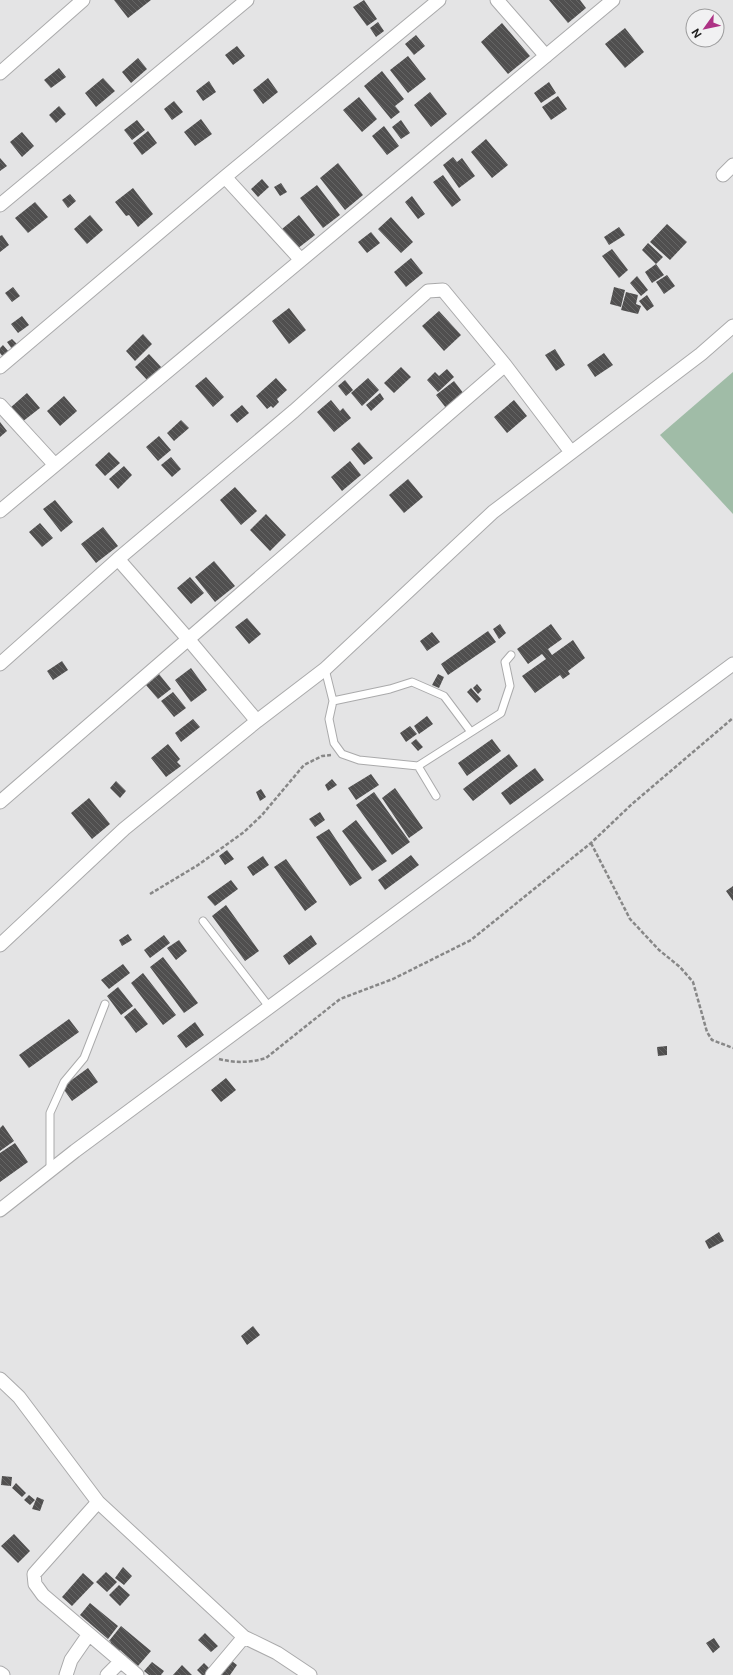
<svg xmlns="http://www.w3.org/2000/svg" width="733" height="1675" viewBox="0 0 733 1675" font-family="'Public Sans',sans-serif">
	<defs>
		<pattern id="building-back-hatch" width="6" height="6" patternUnits="userSpaceOnUse"><rect width="6" height="6" fill="#504f4f"/><path d="M-1 5l2 2M0 0l6 6M5-1l2 2" fill="none" stroke="#656565"/></pattern>
	</defs>
	<rect width="100%" height="100%" fill="#e4e4e5"/>
	<path fill="#a0bca7" d="M733,372V514L660,435Z"/>
	<path fill="url(#building-back-hatch)" d="M114,0H151L128,18Z
		M364,0L377,19L367,26L353,7Z
		M549,0H580L586,8L568,23Z
		M378,22L384,31L376,37L370,28Z
		M502,23L530,56L508,74L481,42Z
		M625,28L644,52L625,68L605,44Z
		M416,35L425,46L414,55L405,44Z
		M237,46L245,56L233,65L225,55Z
		M408,56L426,79L408,93L390,70Z
		M138,58L147,69L131,83L122,72Z
		M59,68L66,77L51,88L44,80Z
		M382,71L404,99L395,106L400,112L391,119L364,86Z
		M103,78L115,91L96,107L85,93Z
		M268,78L278,92L263,104L253,90Z
		M209,81L216,92L203,101L196,91Z
		M549,82L556,93L541,103L534,93Z
		M430,92L447,114L431,127L414,105Z
		M558,96L567,109L551,120L542,107Z
		M359,97L377,119L362,132L343,110Z
		M174,101L183,112L172,120L164,109Z
		M59,106L66,114L56,123L49,115Z
		M201,119L212,134L195,146L184,132Z
		M137,120L145,130L132,140L124,130Z
		M401,120L410,133L401,139L392,127Z
		M384,126L399,146L387,155L372,136Z
		M148,131L157,143L142,155L133,143Z
		M22,132L34,146L22,157L10,142Z
		M486,139L508,165L492,178L471,152Z
		M453,157L457,162L462,158L475,176L459,188L443,165Z
		M0,158L7,166L0,171Z
		M338,163L363,195L345,210L320,178Z
		M443,175L461,200L452,207L433,182Z
		M262,179L269,187L258,197L251,189Z
		M281,183L287,192L280,196L274,187Z
		M317,185L340,215L323,228L300,198Z
		M133,188L153,214L138,227L129,215L126,216L115,202Z
		M70,194L76,201L68,208L62,200Z
		M412,196L425,214L418,219L405,202Z
		M35,202L48,217L28,233L15,218Z
		M90,215L103,230L87,244L74,229Z
		M299,215L315,235L297,249L282,229Z
		M391,217L413,242L401,253L378,229Z
		M667,224L687,242L670,260L650,242Z
		M619,227L625,235L609,245L604,237Z
		M371,232L380,243L367,253L358,242Z
		M2,235L9,245L0,252V236Z
		M648,243L663,257L656,264L642,250Z
		M612,249L628,270L619,278L602,256Z
		M411,258L423,273L406,287L394,272Z
		M656,264L664,275L652,283L645,272Z
		M667,275L675,286L664,294L656,282Z
		M637,276L648,290L641,296L630,283Z
		M13,287L20,296L12,302L5,293Z
		M614,287L625,290L621,307L610,304Z
		M626,292L638,295L636,304L641,306L638,314L621,310Z
		M647,295L654,306L647,311L639,301Z
		M289,308L306,330L289,344L272,321Z
		M439,311L461,335L444,351L422,326Z
		M22,316L29,325L18,333L11,324Z
		M143,334L152,344L135,361L126,351Z
		M12,339L18,345L12,349L7,342Z
		M3,345L9,352L3,357L0,353V348Z
		M555,349L565,365L556,371L545,355Z
		M604,353L613,365L595,377L587,365Z
		M149,354L162,368L148,381L135,367Z
		M401,367L411,377L394,393L384,383Z
		M447,369L454,377L438,392L427,380L435,372L439,376Z
		M206,377L224,397L213,407L195,386Z
		M276,378L287,390L277,399L279,402L273,408L271,406L267,409L256,396Z
		M368,378L379,390L362,406L351,393Z
		M345,380L353,390L346,396L338,386Z
		M454,381L464,394L446,408L436,395Z
		M27,393L40,408L22,422L10,408Z
		M380,393L384,399L371,411L366,405Z
		M64,396L77,411L60,426L47,411Z
		M331,400L340,411L343,408L351,418L334,432L317,412Z
		M514,400L527,416L507,433L494,417Z
		M242,405L249,413L237,423L230,415Z
		M181,420L189,428L174,441L167,433Z
		M0,422L7,431L0,437Z
		M159,436L171,450L158,461L146,447Z
		M359,442L373,458L364,465L351,449Z
		M109,452L120,463L105,476L95,465Z
		M171,457L181,469L172,477L161,465Z
		M350,461L361,475L342,491L331,477Z
		M124,466L132,475L118,489L109,479Z
		M408,479L423,497L404,513L389,495Z
		M235,487L257,511L241,525L220,500Z
		M55,500L73,522L61,532L43,509Z
		M266,514L286,535L270,551L250,530Z
		M40,523L53,538L42,547L29,532Z
		M103,527L118,546L96,563L81,544Z
		M214,561L235,586L215,602L195,577Z
		M190,577L204,593L191,604L177,588Z
		M247,618L261,634L249,644L235,627Z
		M500,624L506,633L499,639L493,629Z
		M551,624L562,639L548,649L552,655L573,640L585,658L568,671L570,674L563,679L560,675L535,693L522,676L546,659L542,654L528,664L517,649Z
		M488,631L496,642L448,675L441,664Z
		M432,632L440,642L427,651L420,641Z
		M62,661L68,670L53,680L47,671Z
		M191,668L207,690L191,702L175,680Z
		M159,674L171,689L158,699L146,685Z
		M438,674L444,677L439,688L432,685Z
		M477,684L482,690L478,694L473,688Z
		M471,688L481,699L477,703L467,692Z
		M173,692L186,708L174,717L161,701Z
		M427,716L433,724L419,734L414,726Z
		M193,719L200,727L181,742L175,733Z
		M410,726L417,734L406,742L400,733Z
		M416,739L423,747L418,751L411,743Z
		M492,739L501,751L467,776L458,763Z
		M168,744L180,759L177,762L181,766L166,777L151,758Z
		M509,754L518,766L473,801L463,789Z
		M535,768L544,780L510,805L501,793Z
		M371,774L379,785L356,800L348,788Z
		M332,779L337,785L328,791L325,785Z
		M116,781L126,791L120,798L110,788Z
		M395,788L423,828L409,838L382,798Z
		M261,789L266,797L260,801L256,792Z
		M374,792L410,842L392,855L356,805Z
		M89,798L110,824L92,839L71,813Z
		M320,812L325,820L315,827L309,819Z
		M356,820L387,861L372,871L342,831Z
		M329,829L362,878L350,886L316,837Z
		M227,850L234,859L225,865L219,856Z
		M411,855L419,865L385,890L378,880Z
		M263,856L269,865L253,876L247,867Z
		M286,859L317,902L305,911L274,867Z
		M231,880L238,889L215,906L207,897Z
		M733,886V901L726,891Z
		M226,905L259,951L245,961L212,916Z
		M128,934L132,940L122,946L119,940Z
		M164,935L170,943L150,958L144,950Z
		M311,935L317,944L289,965L283,956Z
		M179,940L187,951L176,960L167,948Z
		M163,957L198,1003L184,1013L150,967Z
		M123,964L130,973L109,989L101,980Z
		M143,973L176,1015L163,1025L131,983Z
		M118,987L133,1006L121,1015L107,996Z
		M135,1008L148,1024L136,1033L124,1017Z
		M69,1019L79,1032L29,1068L19,1055Z
		M195,1022L204,1035L186,1048L177,1036Z
		M667,1046V1055L658,1056L657,1047Z
		M88,1068L98,1082L72,1101L62,1087Z
		M226,1078L236,1090L221,1102L211,1090Z
		M3,1125L14,1141L0,1151V1128Z
		M15,1143L28,1162L0,1182V1153Z
		M719,1232L724,1241L709,1249L705,1241Z
		M253,1326L260,1335L247,1345L241,1336Z
		M2,1476L12,1477L11,1486L1,1485Z
		M16,1483L26,1493L22,1497L12,1488Z
		M29,1495L35,1500L30,1505L24,1500Z
		M37,1497L44,1500L40,1511L32,1509Z
		M14,1534L30,1551L18,1563L1,1546Z
		M123,1567L132,1576L124,1585L115,1578Z
		M106,1572L117,1582L107,1592L96,1582Z
		M83,1573L94,1583L72,1606L62,1597Z
		M119,1585L130,1595L120,1606L109,1595Z
		M90,1603L118,1626L108,1639L80,1615Z
		M121,1626L151,1651L138,1666L120,1650L117,1653L108,1646L111,1642L109,1641Z
		M205,1633L218,1646L211,1652L198,1640Z
		M714,1638L720,1647L713,1653L706,1643Z
		M228,1658L237,1665L230,1675H221L218,1673Z
		M152,1662L164,1671L161,1675H149L144,1671Z
		M204,1663L211,1670L206,1675H202L197,1670Z
		M182,1665L192,1675H173Z"/>
	<g fill="none" stroke-linecap="round" stroke-linejoin="round">
		<g stroke="#aaaaab" stroke-width="9">
			<path id="service" d="M325,669L333,701L329,719L334,743L342,754L359,760L418,766L436,796
				M333,701L390,689L412,682L444,696L471,732
				M418,766L501,713L510,686L505,662L511,655
				M203,921L270,1008
				M50,1171V1113L64,1082L84,1058L105,1004"/>
		</g>
		<g stroke="#aaaaab" stroke-width="15">
			<path id="minor" d="M497,0L546,56
				M0,73L83,0
				M723,175L733,165
				M225,177L301,260
				M0,205L247,0
				M0,367L225,177L439,0
				M0,405L55,465
				M0,511L613,0
				M118,559L189,640L257,721
				M0,664L118,559L294,411L428,291L443,290L505,365L571,452
				M0,802L505,365
				M0,945L124,829L257,721L325,669L493,512L701,354L733,326
				M0,1210L75,1151L733,664
				M0,1379L19,1397L98,1502L244,1637L277,1653L310,1675
				M98,1502L34,1574L35,1584L43,1595L137,1675
				M0,1673L3,1675
				M66,1675L71,1660L89,1634
				M107,1675L121,1661
				M212,1675L244,1637"/>
		</g>
		<path stroke="#878787" stroke-width="2.5" stroke-dasharray="4 2" stroke-linecap="butt" d="M591,843L630,919L659,950L680,967L693,982L707,1032L712,1040L733,1048
			M150,894L198,865L244,832L262,815L304,765L322,756L331,755
			M219,1059C235,1063 250,1063 266,1058L340,999L393,979L471,940L591,843L632,804L733,718"/>
		<use href="#service" stroke="#fff" stroke-width="7"/>
		<use href="#minor" stroke="#fff" stroke-width="13"/>
	</g>
	<g transform="translate(705 28) rotate(237)"><circle r="19" fill="#f1f1f2" stroke="#9c9c9d"/>
	<path d="M0-3L7 15L0 10L-7 15Z" fill="#ad3285"/>
	<text y="-6" font-size="11" font-weight="bold" text-anchor="middle" fill="#1d1d1d">N</text>
	</g>
</svg>
